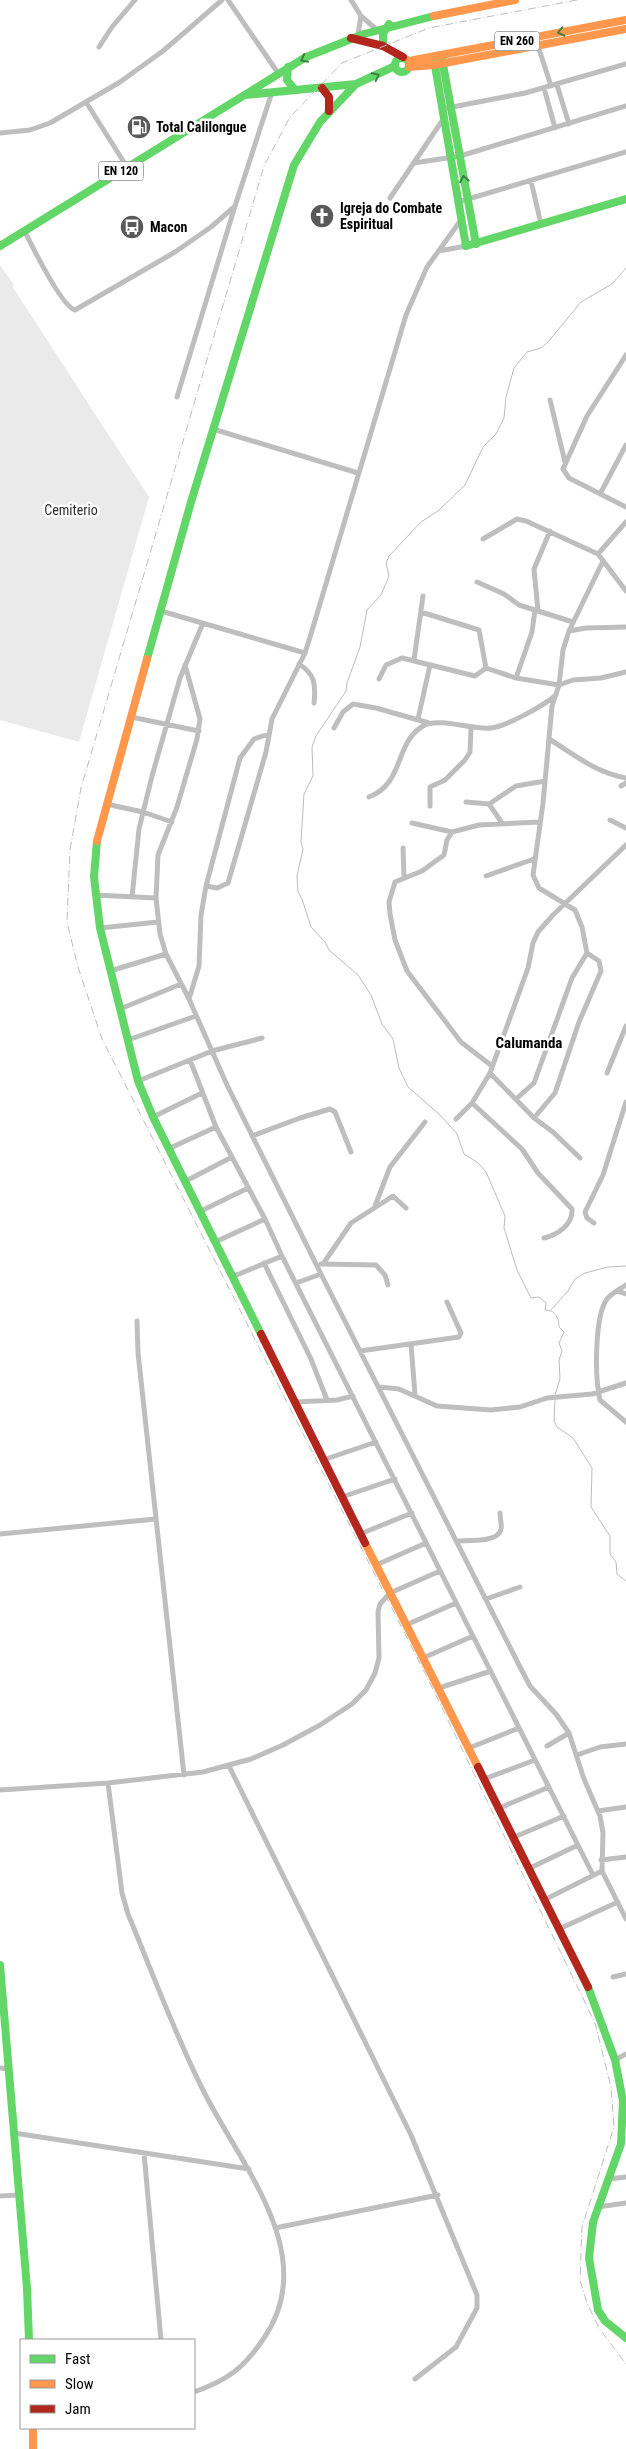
<svg xmlns="http://www.w3.org/2000/svg" width="626" height="2449" viewBox="0 0 626 2449" font-family="'Roboto Condensed',sans-serif">
	<rect width="100%" height="100%" fill="#fff"/>
	<path fill="#eaeaea" d="M0,265L14,285L12,286L149,497L79,742L0,720Z"/>
	<g fill="none" stroke-linecap="round" stroke-linejoin="round">
		<path stroke="#bcbcbc" stroke-width="1" d="M551,1310L568,1291L575,1279L585,1273L608,1267L626,1266
			M555,1395L560,1379L559,1360L562,1351L559,1343L564,1332L559,1327C559,1317 555,1310 545,1310L546,1303L539,1297L531,1298L517,1270L504,1228L505,1216L486,1172L477,1162L464,1154L457,1134L440,1115L408,1087L399,1068L393,1039L382,1024L371,995L358,975L329,950L325,942L311,927L302,899L298,892L297,876L303,849L301,842L304,794L313,776L312,747L316,736L346,691L347,683L360,647L367,610L381,595L389,576L386,563L389,556L421,522L438,511L465,485L483,447L496,434L504,418L506,397L514,368L527,352L541,348L548,342L581,302L612,284L626,268
			M555,1399L554,1421L557,1427L573,1438L592,1468L591,1507L610,1536V1554L616,1562L617,1574L626,1581"/>
		<path stroke="#bebebe" stroke-width="5" d="M228,0L278,73
			M351,0L361,16L376,29
			M358,34L361,16
			M538,46L551,86
			M99,47L112,27L135,0
			M557,85L569,124
			M544,88L555,128
			M86,102L127,167
			M442,109L525,93L626,64
			M0,133L30,130L50,123L120,82L163,51L222,0
			M414,163L460,156L626,106
			M531,181L541,224
			M390,198L444,118
			M458,202L626,152
			M25,232C32,246 62,307 75,310L175,252L211,227L234,207
			M439,251L466,246
			M626,355L587,416L563,469L569,478L626,507
			M177,397L235,206L272,92
			M550,400L565,462
			M213,429L358,473
			M600,494L626,445
			M483,539L517,519L526,521L598,554L626,591
			M598,554L626,522
			M477,582L504,594L519,605L573,622
			M161,611L305,653
			M538,611L534,569L550,531
			M421,612L479,630L486,668
			M569,631L586,628L626,627
			M414,660L423,596
			M299,664C315,674 316,685 314,703
			M185,665L200,719L197,739L177,807L158,855L156,898L160,934L166,954L189,999L227,1085L321,1274L519,1665L530,1686L556,1714L569,1733L584,1779L600,1816L603,1833L602,1871L626,1919
			M516,678L532,632L535,610
			M379,679L386,665L402,658L475,676L486,668L516,678L559,685L573,680L601,678L626,672
			M131,717L199,731
			M418,719L430,665
			M334,728L343,712L353,704L376,708L429,723
			M549,739C575,755 596,773 626,778
			M621,786L626,783
			M369,797C405,783 394,743 423,726C438,717 472,730 491,728C507,726 543,706 556,695
			M466,802L489,804L516,786L545,781
			M106,804L143,812L172,822
			M489,804L502,823
			M430,806V787L445,780L465,760L470,752L471,728
			M610,820L626,828
			M412,823L452,832
			M403,848L404,877
			M486,876L534,859
			M206,886L217,888L228,883L266,752L272,719L305,653L311,634L406,315L427,267L461,220
			M95,895L156,898
			M132,897L139,829L152,776L180,678L203,623
			M100,928L158,922
			M110,971L166,954
			M189,999L199,966L201,915L206,886L240,758L254,739L269,734
			M120,1009L181,984
			M128,1040L196,1016
			M190,1060L216,1127L265,1219L282,1256L593,1875
			M492,1066L461,1042L407,971L395,940L390,914L389,902L395,882L422,871L444,855L447,840L452,832L479,825L540,822
			M490,1073L534,1118L553,1132L580,1158
			M607,1073L626,1026
			M138,1081L212,1051L262,1038
			M516,1099L534,1083L572,978L587,953L582,927L575,910L539,888L533,875L543,803L552,706L559,685L563,650L569,631L603,561
			M472,1103L522,1149L538,1173L572,1209C573,1225 557,1235 544,1238
			M153,1117L202,1093
			M534,1118L555,1093L579,1022L601,971L599,961L587,953
			M456,1119L472,1103L490,1073L528,968L533,943L538,932L553,915L626,845
			M252,1136L300,1118L330,1109L335,1112L351,1152
			M168,1149L216,1127
			M184,1182L232,1157
			M375,1206L390,1167L425,1122
			M199,1212L248,1188
			M594,1223L587,1218L585,1212L603,1175L626,1102
			M215,1242L265,1219
			M264,1263L311,1359L327,1400
			M321,1264L376,1265L385,1275L388,1285
			M323,1264L351,1223L393,1196L406,1208
			M232,1277L282,1256
			M296,1283L321,1274
			M626,1285C620,1289 612,1293 607,1299C594,1317 595,1379 600,1400L626,1422
			M617,1291L626,1294
			M137,1321L138,1353L184,1775
			M411,1344L415,1395
			M360,1351L459,1337L461,1333L447,1302
			M379,1387L399,1389L437,1406L491,1410L520,1407L547,1398L592,1394L626,1383
			M295,1402L337,1400L353,1396
			M323,1460L376,1442
			M342,1497L395,1479
			M0,1534L156,1519
			M360,1534L412,1513
			M456,1541C467,1540 499,1543 501,1529C502,1525 500,1518 500,1513
			M376,1565L426,1543
			M486,1599L520,1587
			M406,1625L456,1603
			M423,1658L473,1636
			M439,1688L491,1671
			M547,1746L569,1733
			M469,1748L519,1728
			M577,1755L600,1747L626,1744
			M229,1766L411,2135L477,2295V2308L456,2347L415,2379
			M484,1779L535,1760
			M108,1783L122,1893L128,1914C153,1974 175,2035 204,2092C241,2166 321,2255 264,2338C244,2368 228,2380 194,2392
			M0,1790L108,1783L203,1772L251,1759L283,1745L320,1725L352,1704L366,1690L375,1673L379,1658L378,1612L380,1604L390,1593L440,1571
			M497,1809L549,1787
			M598,1811L626,1807
			M512,1838L564,1816
			M601,1860L626,1857
			M528,1869L578,1845
			M544,1900L602,1871
			M559,1929L618,1902
			M613,1977L626,1974
			M615,2060L626,2054
			M0,2068L9,2069
			M14,2133L249,2169
			M144,2153L161,2340
			M609,2179L626,2177
			M0,2196L19,2195
			M598,2207L626,2203
			M275,2228L438,2195"/>
		<path stroke="#63d668" stroke-width="8" d="M383,46V34L389,24
			M395 65a7 7 0 1 1 14 0a7 7 0 1 1-14 0Z
			M442,59L476,244
			M434,60L466,246L626,199
			M288,67L287,80L295,90
			M245,95L356,84L395,66
			M0,246L306,57L364,34L434,16
			M147,659L191,502L294,165L320,122L356,84
			M97,841L94,877L100,928L138,1081L153,1117L261,1334
			M0,1965L27,2288L29,2340
			M588,1987L615,2060L623,2101L621,2144L593,2222L589,2258L598,2310L605,2321L626,2338"/>
		<path stroke="#ff974d" stroke-width="8" d="M434,16L515,0
			M409,61L626,20
			M409,67L434,65L626,29
			M97,841L147,659
			M365,1543L478,1767
			M33,2428V2449"/>
		<path stroke="#b3261e" stroke-width="8" d="M351,38L383,46L403,57
			M322,88L329,97V111
			M261,1334L365,1543
			M478,1767L588,1987"/>
		<path stroke="#bdbdbd" stroke-width="1" stroke-dasharray="8 2.5 1 2.5" stroke-linecap="butt" d="M577,0L429,28L342,63L290,117L264,166L81,788L70,850L67,922L78,967L102,1039L427,1677L595,2023L611,2087L614,2127L582,2227L580,2280L587,2303L599,2328L626,2364"/>
	</g>
	<defs><path id="oneway-chevron" d="M-2-3.5L2.5 0L-2 3.5" fill="none" stroke-width="1.6" stroke-linecap="round" stroke-linejoin="round" transform="scale(1.25)"/></defs>
	<g stroke="#3b803e">
		<use href="#oneway-chevron" transform="translate(561 32) rotate(168)"/>
		<use href="#oneway-chevron" transform="translate(304 59) rotate(153)"/>
		<use href="#oneway-chevron" transform="translate(376 76) rotate(-26)"/>
		<use href="#oneway-chevron" transform="translate(464 179) rotate(-101)"/>
	</g>
	<defs>
		<g id="fuel-disc" transform="scale(1.25)"><circle r="9.5" fill="#595959" stroke="#fff"/><path d="M-5.5-6h7V0h2V4h1.3V-2.5L3-4.5l.8-.8L6-3V5H2.5V1h-1V6h-7ZM-4.2-4.7v3.2H.2V-4.7Z" fill="#fff"/></g>
		<g id="church-disc" transform="scale(1.25)"><circle r="9.5" fill="#595959" stroke="#fff"/><path d="M-1.2-6h2.4v3.5h3.3v2.4h-3.3V6h-2.4V-.1h-3.3v-2.4h3.3Z" fill="#fff"/></g>
		<g id="bus-disc" transform="scale(1.25)"><circle r="9.5" fill="#595959" stroke="#fff"/><path d="M-5-6H5V4H4V6H2V4H-2V6H-4V4H-5ZM-3.5-4V0h7V-4ZM-3.5 1.2v1.5H-2V1.2ZM2 1.2v1.5H3.5V1.2Z" fill="#fff"/></g>
	</defs>
	<g fill-rule="evenodd">
		<use href="#fuel-disc" x="139" y="127"/>
		<use href="#church-disc" x="322" y="216"/>
		<use href="#bus-disc" x="132" y="227"/>
	</g>
	<g text-anchor="middle" stroke-width="5" stroke-linejoin="round" paint-order="stroke">
		<g fill="#fff" stroke="#4c4c4c" stroke-width="1">
			<rect x="494.5" y="31.5" width="45" height="19" rx="4"/>
			<rect x="98.5" y="161.5" width="45" height="19" rx="4"/>
		</g>
		<g font-size="12" font-weight="bold" fill="#000">
			<text x="517" y="45">EN 260</text>
			<text x="121" y="175">EN 120</text>
		</g>
		<g font-size="14" font-weight="bold" fill="#000" stroke="#fff" text-anchor="start">
			<text x="156" y="132">Total Calilongue</text>
			<text x="340" y="213">Igreja do Combate<tspan x="340" dy="16">Espiritual</tspan></text>
			<text x="150" y="232">Macon</text>
		</g>
		<g font-size="14" fill="#2f2f2f" stroke="#fff">
			<text x="71" y="515">Cemiterio</text>
		</g>
		<g font-size="15" font-weight="bold" fill="#000" stroke="#fff">
			<text x="529" y="1048">Calumanda</text>
		</g>
	</g>
	<rect x="20" y="2339" width="175" height="90" fill="#ffffff" stroke="#999999"/>
	<rect x="30" y="2355" width="25" height="8" fill="#63d668" stroke="#999999"/>
	<text x="65" y="2364" font-size="15" fill="#000000">Fast</text>
	<rect x="30" y="2380" width="25" height="8" fill="#ff974d" stroke="#999999"/>
	<text x="65" y="2389" font-size="15" fill="#000000">Slow</text>
	<rect x="30" y="2405" width="25" height="8" fill="#b3261e" stroke="#999999"/>
	<text x="65" y="2414" font-size="15" fill="#000000">Jam</text>
</svg>
